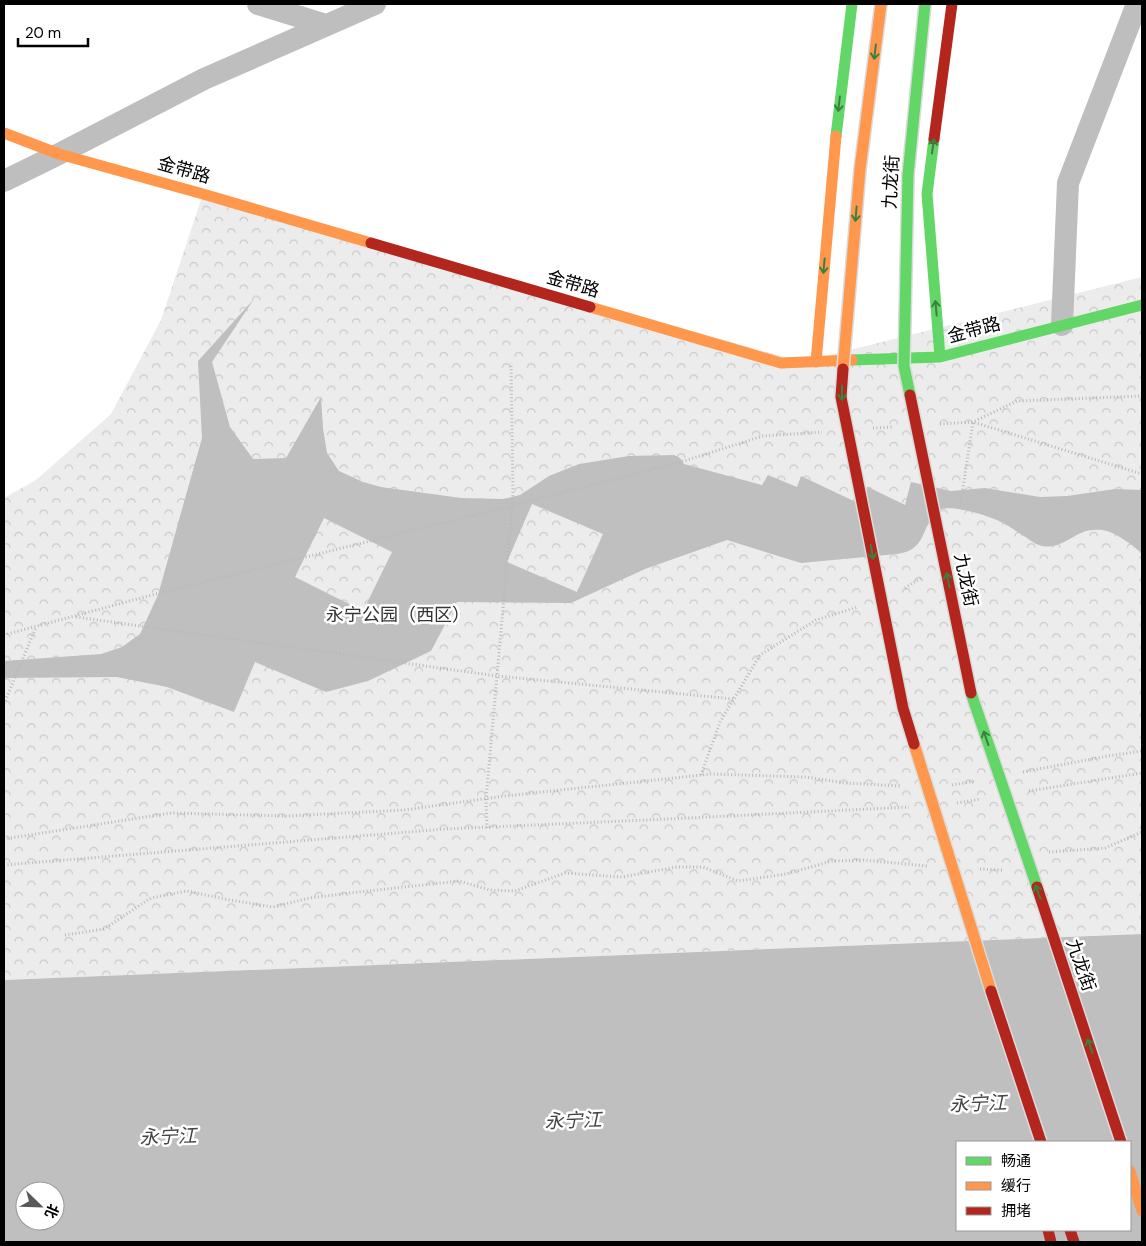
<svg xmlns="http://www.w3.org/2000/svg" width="1146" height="1246" viewBox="0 0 1146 1246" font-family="'DM Sans','Noto Sans SC',sans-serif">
	<defs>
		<pattern id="park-crowns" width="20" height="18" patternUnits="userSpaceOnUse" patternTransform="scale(1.25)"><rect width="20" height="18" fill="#ececec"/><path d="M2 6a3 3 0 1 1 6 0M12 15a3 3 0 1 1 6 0" fill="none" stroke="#c9c9c9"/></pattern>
	</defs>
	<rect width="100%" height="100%" fill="#fff"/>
	<path fill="url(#park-crowns)" d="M203,194L802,362L1142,277V934L4,980V498L36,480L111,414L161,320Z"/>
	<path fill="#bfbfbf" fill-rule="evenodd" d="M254,299L212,362L230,427L253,459L286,458L321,397L323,428L327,453L339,471L363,482L381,487L461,498L504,499L520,495L549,476L579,464L629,456L674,455L680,458L684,464L762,485L768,475L797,487L801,476L860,504L868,487L905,505L911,482L951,491L985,488L1040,497L1067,496L1115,489L1142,490V554C1135,546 1117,534 1107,531C1100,529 1088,529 1081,533C1068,539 1057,549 1042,546C1033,544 1027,537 1019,533C1013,529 1006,524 999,521C988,516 951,504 940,510C926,516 926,541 912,549C908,552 902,553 897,554L801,563L727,540L645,569L571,603L457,602L431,651L368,681L326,692L255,662L234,712L167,687L117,677L4,678V661L101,654L122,647L140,634L158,595L202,438L198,361ZM532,504L603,534L577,592L507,562ZM324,518L392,552L363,611L295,577Z
		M1142,934V1242H4V980ZM957,1142H1130V1230H957ZM25,1191H55V1221H25Z"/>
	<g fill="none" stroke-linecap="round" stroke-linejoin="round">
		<path stroke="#b9b9b9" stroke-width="3" stroke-dasharray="1 2.5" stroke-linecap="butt" d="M940,424L973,422L1017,401L1142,396
			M873,428L892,427
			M960,507L973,422L1142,474
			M905,588L921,578
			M76,617L497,676L513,495L511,363
			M4,635L152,595L512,506L687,460L763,436L822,432
			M4,704L36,627
			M1023,772L1108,756L1142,751
			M701,775L720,722L760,655L816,620L858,607
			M952,785L975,781
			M1029,791L1142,773
			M957,803L981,799
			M487,828L486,799L497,676L734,699
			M4,839L171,813L287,816L404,810L505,796L711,774L805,777L846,783L901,786
			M1049,852L1105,848L1142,832
			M4,865L445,829L668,819L909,807
			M980,869L1001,870H1004
			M65,935L104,929L151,898L187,891L230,900L273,907L310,898L350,893L459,881L490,890L515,891L565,873L622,877L677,867H703L738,881L786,874L832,861L863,860L927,866"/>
		<path stroke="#bebebe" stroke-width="22" d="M258,4L326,25
			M4,181L59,154L204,79L375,4
			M1062,325L1068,183L1137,4"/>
		<path stroke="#63d668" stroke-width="11" d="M836,136L852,4
			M934,139L927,194L940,357
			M852,360L940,357L1142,305"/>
		<path stroke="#ff974d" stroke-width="11" d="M4,133L59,154L203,194L371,243
			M590,307L781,363L852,360
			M816,362L836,136
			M1130,1171L1142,1211"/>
		<path stroke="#b3261e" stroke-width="11" d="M934,139L952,4
			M371,243L590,307
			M1048,1230L1051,1242
			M1070,1230L1074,1242"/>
		<g stroke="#dbdbdb" stroke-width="14" stroke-linecap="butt">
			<path id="fast-bridge" d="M910,395L904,366L908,175L925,4
				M971,693L1037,887"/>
		</g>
		<g stroke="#dbdbdb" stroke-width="14" stroke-linecap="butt">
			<path id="slow-bridge" d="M843,369L860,169L881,4
				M914,744L991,991"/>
		</g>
		<g stroke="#dbdbdb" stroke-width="14" stroke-linecap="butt">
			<path id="jam-bridge" d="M843,369L841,397L903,708L914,744
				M910,395L971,693
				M1037,887L1121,1142
				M991,991L1041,1142"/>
		</g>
		<use href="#fast-bridge" stroke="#63d668" stroke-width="11"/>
		<use href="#slow-bridge" stroke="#ff974d" stroke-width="11"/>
		<use href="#jam-bridge" stroke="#b3261e" stroke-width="11"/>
	</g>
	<defs><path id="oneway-shaft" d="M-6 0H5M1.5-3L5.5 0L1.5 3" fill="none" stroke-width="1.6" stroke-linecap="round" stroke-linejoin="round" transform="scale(1.25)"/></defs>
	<g stroke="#3b803e">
		<use href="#oneway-shaft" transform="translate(875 52) rotate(97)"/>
		<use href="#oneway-shaft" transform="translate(839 104) rotate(97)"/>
		<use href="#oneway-shaft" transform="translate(933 146) rotate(-82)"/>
		<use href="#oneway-shaft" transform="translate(856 214) rotate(95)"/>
		<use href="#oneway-shaft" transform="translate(824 266) rotate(95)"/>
		<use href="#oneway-shaft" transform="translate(936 308) rotate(-95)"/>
		<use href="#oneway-shaft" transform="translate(842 393) rotate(90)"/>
		<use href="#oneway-shaft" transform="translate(872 552) rotate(79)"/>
		<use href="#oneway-shaft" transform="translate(948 580) rotate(-102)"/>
		<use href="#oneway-shaft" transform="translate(986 738) rotate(-109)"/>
		<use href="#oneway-shaft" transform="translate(1038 892) rotate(-109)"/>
		<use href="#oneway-shaft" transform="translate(1090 1046) rotate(-109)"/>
	</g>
	<g text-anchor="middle" stroke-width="5" stroke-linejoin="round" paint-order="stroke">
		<g font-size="18" fill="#000" stroke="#fff">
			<text transform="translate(184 170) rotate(16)" y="6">金带路</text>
			<text transform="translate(891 182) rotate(-87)" y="6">九龙街</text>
			<text transform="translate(573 284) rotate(16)" y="6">金带路</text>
			<text transform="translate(974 330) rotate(-15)" y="6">金带路</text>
			<text transform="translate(966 580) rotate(78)" y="6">九龙街</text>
			<text transform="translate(1081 965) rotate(71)" y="6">九龙街</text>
		</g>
		<g font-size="18" fill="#333" stroke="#fff">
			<text x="398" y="621">永宁公园（西区）</text>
		</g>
		<g font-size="19" font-style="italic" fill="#444" stroke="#fff">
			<text transform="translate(978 1103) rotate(-2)" y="7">永宁江</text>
			<text transform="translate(573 1120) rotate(-2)" y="7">永宁江</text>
			<text transform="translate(168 1136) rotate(-2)" y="7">永宁江</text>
		</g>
	</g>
	<rect width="1146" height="1246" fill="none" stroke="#000000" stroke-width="10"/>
	<rect x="956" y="1141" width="175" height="90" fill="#ffffff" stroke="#999999"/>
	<rect x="966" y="1157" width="25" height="8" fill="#63d668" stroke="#999999"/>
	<text x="1001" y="1166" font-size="15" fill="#000000">畅通</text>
	<rect x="966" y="1182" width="25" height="8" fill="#ff974d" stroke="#999999"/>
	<text x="1001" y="1191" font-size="15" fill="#000000">缓行</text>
	<rect x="966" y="1207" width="25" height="8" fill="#b3261e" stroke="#999999"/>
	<text x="1001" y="1216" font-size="15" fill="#000000">拥堵</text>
	<g transform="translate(40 1206) rotate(113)"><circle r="24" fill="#ffffff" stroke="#999999"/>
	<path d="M0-4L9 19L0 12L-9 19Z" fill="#595959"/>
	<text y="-8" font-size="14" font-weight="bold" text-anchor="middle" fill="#000000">北</text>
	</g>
	<path d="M18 38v8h70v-8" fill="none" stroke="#000000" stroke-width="2.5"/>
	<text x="25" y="38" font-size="15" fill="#000000" stroke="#ffffff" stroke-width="4" paint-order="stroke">20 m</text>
</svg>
